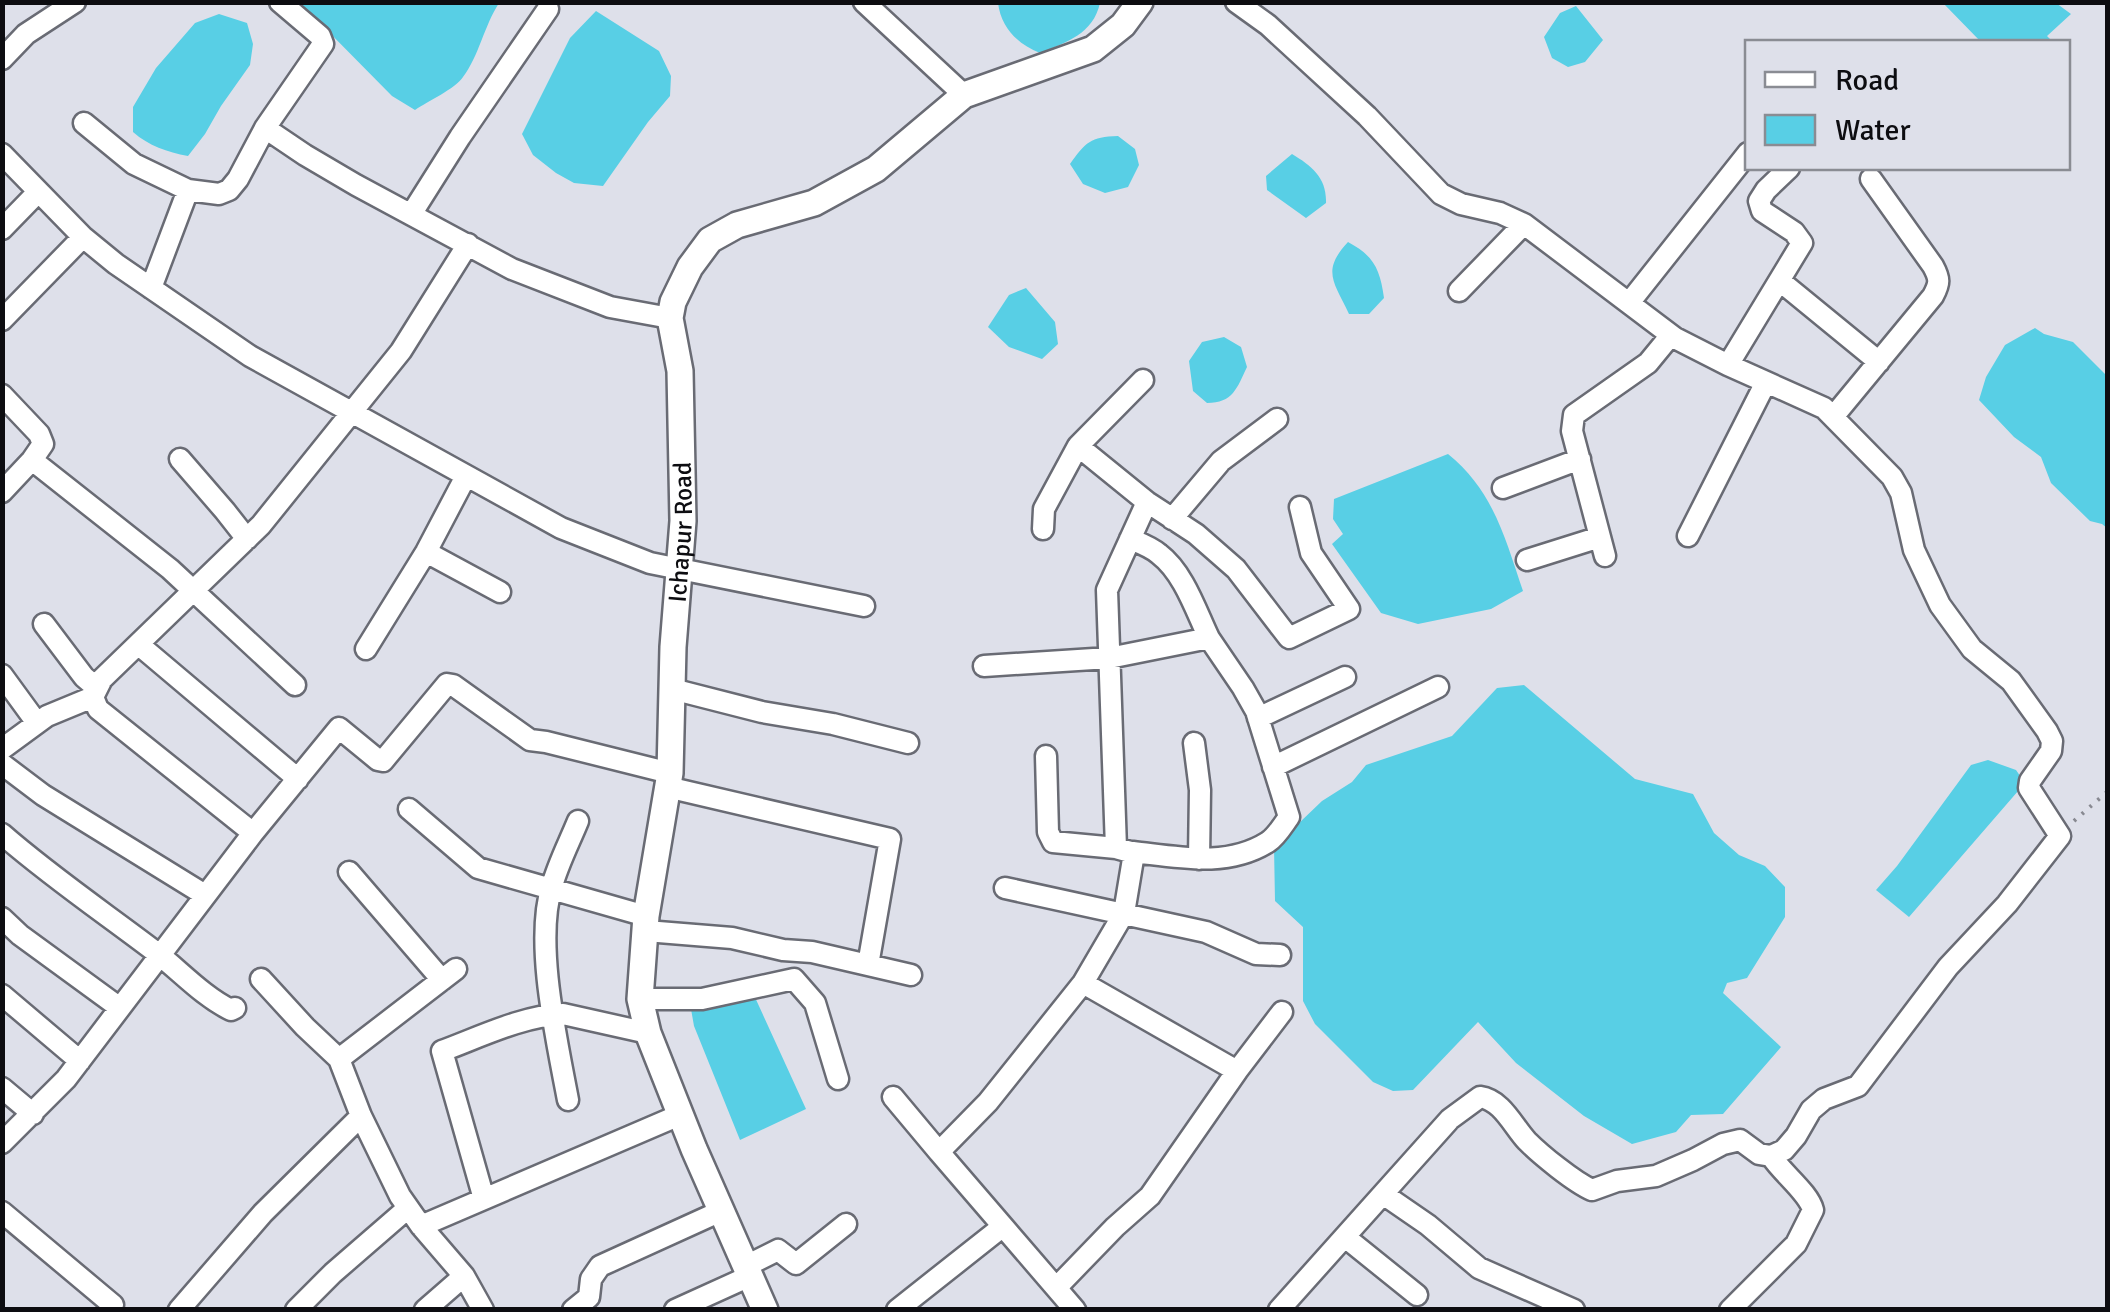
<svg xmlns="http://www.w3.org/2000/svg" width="2110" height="1312" viewBox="0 0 2110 1312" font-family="Signika,sans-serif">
	<rect width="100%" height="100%" fill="#dee0ea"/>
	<path fill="#58cfe5" d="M285,3H499C484,26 479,56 463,77C455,89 428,101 415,110L392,96L316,19L303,22Z
		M998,3V2L1100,3C1093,34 1067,42 1040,53C1017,44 1001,27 998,3Z
		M1943,3H2056L2071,14L2047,36L2053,42H1981Z
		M1576,6L1603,40L1585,62L1568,67L1552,58L1544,37L1560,13Z
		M596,11L659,51L671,76L670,96L648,122L603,186L574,183L556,173L533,155L522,134L570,38Z
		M219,14L247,23L253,44L250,65L221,106L205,134L188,156C167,152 149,146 133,132V107L156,68L195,23Z
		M1118,136L1135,149L1139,165L1128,187L1105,193L1083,184L1070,164C1086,142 1090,137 1118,136Z
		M1292,154C1312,166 1327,178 1326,203L1306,218L1267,190L1266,176Z
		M1348,242C1374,256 1380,269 1384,298L1369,314H1349C1334,282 1321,271 1348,242Z
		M1026,288L1055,322L1058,344L1042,359L1009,347L988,327L1009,295Z
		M2035,328L2044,334L2073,342L2107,376V528L2102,524L2090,521L2051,483L2041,457L2014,437L1979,400L1986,377L2005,345Z
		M1224,337L1241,347L1247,367C1237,388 1233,403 1207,403L1193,391L1189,361L1202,342Z
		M1448,454C1493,490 1505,538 1523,591L1491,609L1418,624L1381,613L1332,544L1343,534L1333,519L1334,499Z
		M1524,685L1635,779L1693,794L1714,833L1739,855L1765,866L1785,887V917L1747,978L1727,983L1723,993L1781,1047L1723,1114L1691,1115L1676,1132L1632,1144L1584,1116L1516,1063L1478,1022L1413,1090L1393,1091L1373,1082L1315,1024L1303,1001V927L1275,901L1274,847L1322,801L1352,782L1366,765L1452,736L1497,688Z
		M1988,760L2016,770L2025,783L1909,917L1876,890L1897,866L1971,765Z
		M753,993L806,1109L740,1140L694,1026L691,1009Z"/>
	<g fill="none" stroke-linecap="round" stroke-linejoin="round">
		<g stroke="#696b74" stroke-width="25">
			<path id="minor" d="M864,2L964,95
				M1236,2L1268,25L1367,116L1441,194L1461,204L1500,213L1524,224L1675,338L1728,365L1824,408L1892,477L1901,493L1914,550L1940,605L1972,649L2011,681L2047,731L2052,741L2051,751L2030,781L2029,788L2060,836L2007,904L1948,967L1858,1086L1824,1099L1811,1110L1796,1136L1784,1150L1771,1156L1759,1154L1740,1140L1723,1144L1693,1160L1656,1176L1617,1181L1592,1190C1574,1182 1541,1155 1527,1141C1513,1126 1502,1100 1480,1097L1450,1119L1279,1310
				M2,59L26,34L75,2
				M84,123L134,164L188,190L219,194L229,190L238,179L265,128L323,44L320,36L280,2
				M265,128L305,155L356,185L512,269L610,307L670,318
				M2,154L83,237L116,264L250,356L561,528L650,563L864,606
				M412,213L460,137L548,9
				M2,229L38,192
				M1780,281L1879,362
				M151,288L188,190
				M1459,291L1524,224
				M1629,303L1748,153
				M2,320L83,237
				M1728,365L1802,243L1794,232L1762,211L1759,201L1766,190L1789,168
				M2,395L39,434L43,444L32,460L2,492
				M1833,417L1933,296C1940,283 1940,279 1933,266L1871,179
				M1078,446L1143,380
				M180,459L225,511L247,539
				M32,460L170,569L295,685
				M1503,488L1580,459
				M1172,519L1221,461L1277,419
				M1043,529L1044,509L1078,446L1147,502L1196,534L1236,569L1289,638L1349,609L1311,553L1300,507
				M1688,536L1766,382
				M1130,539C1140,543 1151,547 1159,554C1184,573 1196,611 1209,638
				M426,552L500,592
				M1605,556L1572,431L1574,415L1648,363L1671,335
				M1527,560L1600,537
				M44,624L84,677L97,688
				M138,644L298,779
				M366,649L426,552L466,476
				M984,666L1109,658L1209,638L1243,688L1256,711L1289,817C1283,825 1277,836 1268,842C1227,868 1178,857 1133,852
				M2,675L37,723
				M672,689L762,712L833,724L908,743
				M1258,718L1345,677
				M1194,743L1200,790L1199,859
				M2,749L47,716L93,697
				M1046,756L1048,832L1053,842L1116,848L1134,853L1124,913L1083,983L988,1102L939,1152L1075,1310
				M2,764L43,795L205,895
				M1273,767L1438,687
				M667,787L890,839L868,965
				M409,809L478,868L646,916
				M253,833L98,709L93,697L102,679L261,525L401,351L468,244
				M2,834C51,877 106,914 157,953C181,972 204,997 231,1010L235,1008
				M1116,848L1107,590L1147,502
				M349,872L442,980
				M1005,888L1206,932L1256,954L1280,955
				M2,918L20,935L120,1008
				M646,931L732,938L783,950L812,952L911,975
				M261,979L305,1027L339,1059L361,1116L400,1196L421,1226L464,1276L483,1310
				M2,995L80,1061
				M640,999H702L794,979L815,1003L838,1079
				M339,1059L456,969
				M1237,1071L1282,1012
				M2,1088L33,1114
				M893,1097L939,1152
				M568,1100C557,1041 534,942 552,886C558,864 569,843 578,821
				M2,1143L66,1079L253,833L339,728L378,760L383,761L447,684L453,685L530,740L546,742L670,773
				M1383,1194L1428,1225L1479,1268L1574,1310
				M484,1199L442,1051C480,1037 522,1016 563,1014L648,1033
				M2,1212L113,1305
				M421,1226L682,1114
				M1345,1237L1417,1295
				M746,1266L778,1250L796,1264L846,1224
				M1056,1288L1115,1227L1150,1196L1237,1071L1083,983
				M179,1310L263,1213L361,1116
				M296,1310L333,1273L408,1208
				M425,1310L464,1276
				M573,1310L589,1297L591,1279L600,1266L721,1211
				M675,1310L750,1276
				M897,1310L1002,1227
				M1730,1310L1796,1244L1813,1210C1809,1193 1783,1174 1771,1156"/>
		</g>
		<g stroke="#696b74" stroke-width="30">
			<g id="tertiary">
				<path id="s1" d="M765,1310L694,1149L648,1033L640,999L646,916L670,773L673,647L683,521L680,371L670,318L673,302L690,267L710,240L737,225L814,203L876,169L964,95L1093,49L1123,25L1140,2"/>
			</g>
		</g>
		<path stroke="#888991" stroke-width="4" stroke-dasharray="2.5 8" stroke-linecap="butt" d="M2074,821L2108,791"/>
		<use href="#minor" stroke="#fff" stroke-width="20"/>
		<use href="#tertiary" stroke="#fff" stroke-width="25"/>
	</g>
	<g text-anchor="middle" stroke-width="8" stroke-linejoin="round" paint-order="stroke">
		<g font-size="25" fill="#0d0d11" stroke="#dee0ea">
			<text dy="9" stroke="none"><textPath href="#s1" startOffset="805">Ichapur Road</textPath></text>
		</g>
	</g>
	<rect width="2110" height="1312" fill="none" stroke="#0d0d11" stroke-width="10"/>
	<rect x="1745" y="40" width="325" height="130" fill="#dee0ea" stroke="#8a8c93" stroke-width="2.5"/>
	<rect x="1765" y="72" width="50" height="15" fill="#ffffff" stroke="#8a8c93" stroke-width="2.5"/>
	<text x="1835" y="90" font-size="30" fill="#0d0d11">Road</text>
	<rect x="1765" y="115" width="50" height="30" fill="#58cfe5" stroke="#8a8c93" stroke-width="2.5"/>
	<text x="1835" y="140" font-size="30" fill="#0d0d11">Water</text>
</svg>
